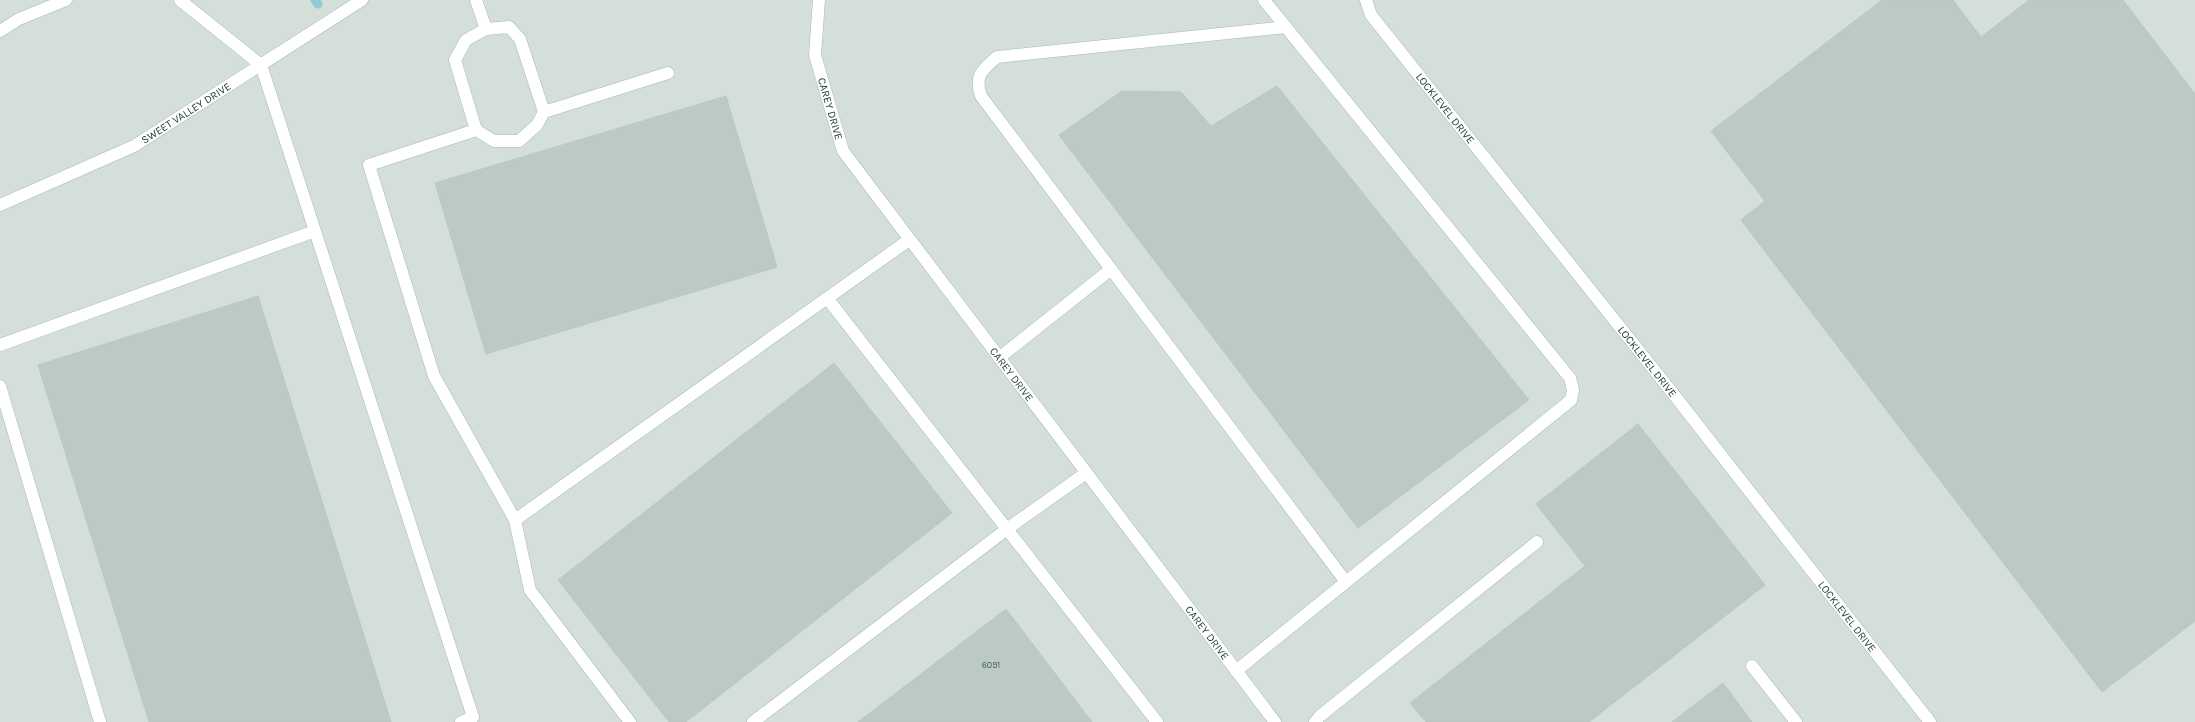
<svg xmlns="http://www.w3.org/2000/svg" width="2195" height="722" viewBox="0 0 2195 722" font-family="Karla,sans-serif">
	<rect width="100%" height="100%" fill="#e6efeb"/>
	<path fill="#d4dfda" d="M0,0H2195V722H0Z"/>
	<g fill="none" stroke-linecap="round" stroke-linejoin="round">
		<path stroke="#8ec9d4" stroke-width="9" d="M315,0L318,4"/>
	</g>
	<path fill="#bbcac4" stroke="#b8c9c2" d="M1882,0H1953L1981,37L2029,0H2123L2195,94V621L2102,692L1741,220L1765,201L1711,131Z
		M1277,86L1529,400L1358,528L1059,135L1122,91L1181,92L1211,126Z
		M726,96L777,267L486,354L435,183Z
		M258,296L391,722H149L38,365Z
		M834,363L952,513L686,722H669L558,580Z
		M1638,424L1765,585L1589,722H1426L1410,703L1585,566L1536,504Z
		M1006,609L1092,722H858Z
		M1723,683L1752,722H1672Z"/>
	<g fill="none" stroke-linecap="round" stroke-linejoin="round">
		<g stroke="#a8b8b2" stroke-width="13">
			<path id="lane" d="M180,0L261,65L473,717L461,722
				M476,0L486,29
				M509,27L520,39L544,112L537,125L519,141H494L476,130L455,60L466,40L486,29Z
				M1286,27L997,57C982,70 974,76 981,96L1346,582
				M0,31L19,19L66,0
				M544,112L668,73
				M476,130L369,165L434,376L515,520
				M827,298L1157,722
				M0,345L315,231
				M999,358L1110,270
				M0,386L100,722
				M1752,666L1796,722
				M1236,671L1571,400L1573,390L1570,378L1264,0
				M630,722L530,590L515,520L909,240
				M753,722L1007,529L1086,473
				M1315,722L1320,716L1537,542"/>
		</g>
		<g stroke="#a8b8b2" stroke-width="13">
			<g id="street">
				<path id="s1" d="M819,0L815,55L843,151L1275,722"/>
				<path id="s2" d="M1366,0L1371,15L1671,391L1930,722"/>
				<path id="s3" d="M0,205L134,146L362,0"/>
			</g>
		</g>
		<use href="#lane" stroke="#fff" stroke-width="12"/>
		<use href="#street" stroke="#fff" stroke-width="12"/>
	</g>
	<g text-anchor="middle" stroke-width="3" stroke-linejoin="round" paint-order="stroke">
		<g font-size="9" fill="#4a645c">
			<text x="991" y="668">6091</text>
		</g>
		<g font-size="11" fill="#24423a" stroke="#f7fbf9">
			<text dy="4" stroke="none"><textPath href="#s2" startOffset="135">LOCKLEVEL DRIVE</textPath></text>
			<text dy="4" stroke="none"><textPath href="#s1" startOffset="111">CAREY DRIVE</textPath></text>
			<text dy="4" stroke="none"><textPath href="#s3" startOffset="208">SWEET VALLEY DRIVE</textPath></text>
			<text dy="4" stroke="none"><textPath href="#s2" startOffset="459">LOCKLEVEL DRIVE</textPath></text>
			<text dy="4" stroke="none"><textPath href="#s1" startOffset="435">CAREY DRIVE</textPath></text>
			<text dy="4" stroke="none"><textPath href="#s2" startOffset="783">LOCKLEVEL DRIVE</textPath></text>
			<text dy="4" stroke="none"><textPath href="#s1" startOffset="759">CAREY DRIVE</textPath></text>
		</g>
	</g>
</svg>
